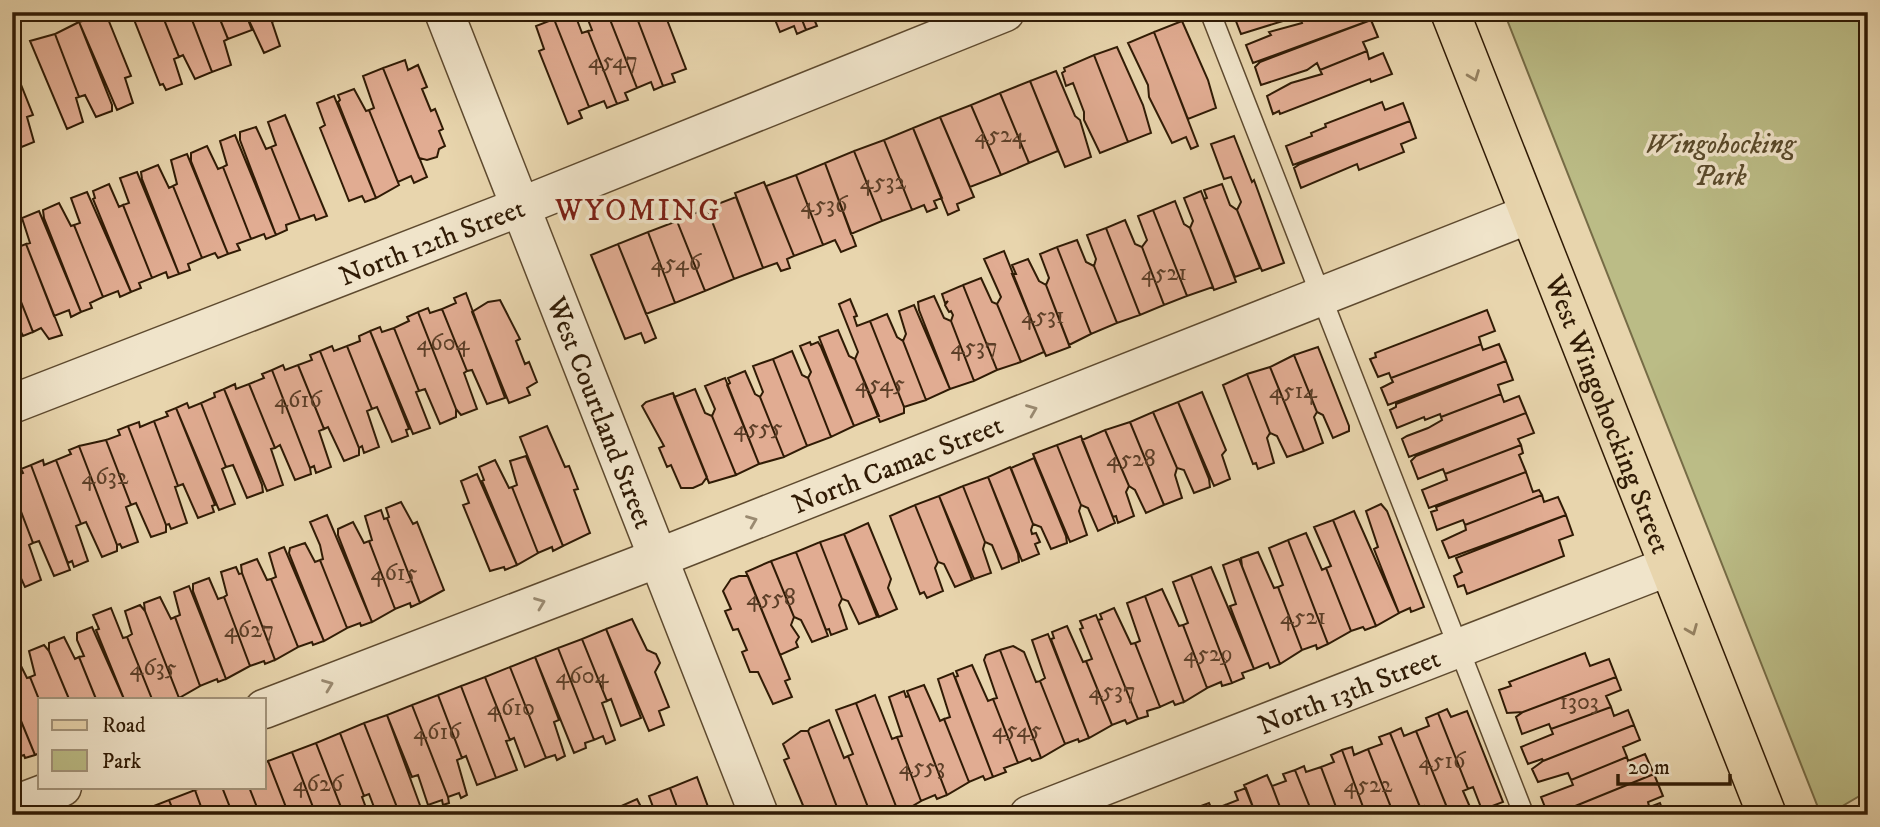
<svg xmlns="http://www.w3.org/2000/svg" width="1880" height="827" viewBox="0 0 1880 827" font-family="'IM FELL DW Pica',serif">
	<rect width="100%" height="100%" fill="#e8d5ad"/>
	<filter id="stains"><feTurbulence type="fractalNoise" baseFrequency=".00286" numOctaves="4"/><feColorMatrix values="0 0 0 0 .2 0 0 0 0 .09 0 0 0 0 .02 0 0 0 .5 -.17"/></filter>
	<radialGradient id="worn" r=".72"><stop offset=".6" stop-color="#630" stop-opacity="0"/><stop offset="1" stop-color="#630" stop-opacity=".3"/></radialGradient>
	<path fill="#bbbc86" stroke="#766c46" stroke-width="2" d="M1504,12H1868V791L1827,815H1821Z"/>
	<path fill="#e1ac92" stroke="#301b05" stroke-width="2" d="M131,12H161L179,57L174,59L182,84L166,90L163,84L160,85Z
		M161,12H189L212,72L195,79L183,55L179,57Z
		M189,12H217L228,39L224,41L231,65L212,72Z
		M217,12H245L252,30L228,39Z
		M245,12H275L278,19L272,22L280,46L264,53Z
		M563,12H574L582,33L588,31L617,104L607,108L604,101L589,107L554,19L564,15Z
		M585,12H607L637,88L625,93L628,100L617,104L588,31L592,30Z
		M607,12L635,13L663,86L654,90L651,82L637,88Z
		M664,12L686,69L672,74L675,82L663,86L635,13Z
		M772,12H799L806,30L797,34L794,26L780,32Z
		M799,12H826V14L814,19L817,26L806,30Z
		M1297,12L1285,17L1286,20L1241,34L1234,16L1241,12Z
		M1316,12H1369L1371,20L1253,63L1246,45L1271,35L1269,32L1302,23L1300,18Z
		M106,14L131,76L125,78L133,103L117,110L79,22Z
		M554,19L589,107L579,111L582,118L568,124L539,51L544,49L536,26Z
		M1371,20L1378,37L1363,42L1367,51L1320,70L1317,63L1307,70L1261,85L1255,67L1260,62Z
		M1182,21L1208,80L1216,108L1188,119L1154,32Z
		M79,22L112,105V111L96,117L85,95L79,97L55,34Z
		M1154,32L1198,146L1191,149L1186,137L1172,143L1149,97L1148,85L1128,43Z
		M55,34L79,97L76,98L83,122L67,129L30,41Z
		M1117,47L1143,105L1151,133L1128,142L1094,55Z
		M1367,51L1369,59L1383,53L1392,74L1371,82L1370,79L1280,114L1279,111L1273,114L1267,96L1291,83L1322,74L1320,70Z
		M1094,55L1128,142L1100,153L1084,120V112L1073,83L1066,86L1062,73L1065,71L1064,68Z
		M405,60L408,70L418,65L427,87L422,89L431,111L435,109L443,129L439,131L445,146L439,149L437,157L427,160L419,158L383,68Z
		M12,62L33,115L27,117L34,142L19,148L12,140Z
		M383,68L427,177L414,183L411,176L398,182L369,110L374,108L363,76Z
		M1056,71L1075,116L1080,120L1091,157L1065,167L1030,81Z
		M1030,81L1058,151L1029,163L1000,93Z
		M354,89L366,111L369,110L399,185L376,198L338,102L340,100L338,95Z
		M1000,93L1029,163L1001,175L971,105Z
		M334,96L376,198L365,202L362,196L349,201L320,128L325,125L317,103Z
		M1382,102L1385,110L1403,103L1410,121L1293,165L1286,146L1312,136L1311,133L1326,127L1325,124Z
		M971,105L1001,175L970,187L940,117Z
		M285,115L327,216L316,220L314,215L300,220L271,147L276,145L268,122Z
		M940,117L974,197L957,204L959,210L948,215L913,128Z
		M1410,121L1416,138L1401,144L1404,152L1359,170L1357,164L1301,188L1294,168L1300,164Z
		M256,127L266,149L271,147L300,220L286,225L287,230L276,235L240,140V132Z
		M913,128L942,198L934,201L937,208L927,212L924,205L912,210L884,140Z
		M235,135L276,235L266,239L264,234L251,239L223,167L227,165L220,141Z
		M1234,136L1252,182L1254,180L1284,263L1262,271L1237,210L1241,202L1231,177L1224,179L1211,144Z
		M884,140L912,210L882,221L854,151Z
		M207,146L218,169L223,167L251,239L237,244L240,250L228,254L191,161V153Z
		M854,151L882,221L851,234L825,163Z
		M187,154L228,254L218,258L215,253L202,258L173,186L177,184L171,160Z
		M825,163L856,246L841,252L835,240L823,245L796,175Z
		M158,165L169,188L173,186L202,258L188,264L190,270L179,274L142,179L141,172Z
		M137,172L179,274L168,278L166,272L152,278L123,205L129,203L120,178Z
		M796,175L823,245L794,256L766,186Z
		M764,182L794,256L787,259L790,268L781,271L777,263L763,268L735,193Z
		M109,184L119,207L123,205L152,278L139,283L141,288L131,292L93,199L95,198L93,191Z
		M1222,184L1230,205L1237,210L1260,268L1235,277L1204,199L1207,198L1204,190Z
		M1201,191L1236,282L1214,290L1190,228L1193,221L1184,198Z
		M87,192L131,292L120,297L118,291L103,297L74,225L80,223L71,198Z
		M736,197L763,268L734,279L707,208Z
		M1175,201L1184,224L1190,228L1213,287L1187,296L1153,210Z
		M59,203L71,226L74,225L103,297L90,303L92,308L81,312L44,218L43,210Z
		M707,208L734,279L705,291L677,221Z
		M1153,210L1187,296L1164,305L1142,247L1147,240L1138,216Z
		M39,211L81,312L71,317L69,310L54,316L26,244L30,243L22,218Z
		M1125,220L1135,244L1142,247L1164,305L1140,315L1106,228Z
		M677,221L705,291L675,303L648,232Z
		M1106,228L1140,315L1117,323L1094,266L1096,259L1087,235Z
		M14,229L21,246L26,244L62,335L49,339L41,328L33,332L12,279Z
		M648,232L675,303L646,314L618,244Z
		M1077,240L1086,262L1094,266L1117,323L1091,334L1057,247Z
		M618,244L656,338L645,343L641,333L625,339L591,255Z
		M1057,247L1091,334L1069,345L1046,285L1049,278L1040,254Z
		M1004,251L1044,352L1021,362L997,304L1001,297L984,259Z
		M1028,259L1039,281L1046,285L1070,347L1046,356L1012,274H1016L1012,265Z
		M981,278L992,302L997,304L1021,362L997,370L963,285Z
		M12,279L33,332L23,336L20,330L12,333Z
		M963,285L997,370L974,381L951,321L953,315L951,311L949,312L945,305L948,301L945,303L942,294Z
		M466,293L505,398L487,404L472,370L467,371L442,309L456,303L454,298Z
		M934,296L944,318L951,321L974,381L950,389L919,310L918,302Z
		M850,299L857,316L854,317L857,326L870,321L904,407V413L880,422L855,359L858,352L839,304Z
		M500,300L520,339L516,341L525,364L529,362L537,382L527,388L530,395L509,403L472,312L488,302Z
		M914,305L950,389L926,400L903,341L906,334L899,311Z
		M428,308L430,313L442,309L467,371L464,373L477,409L461,415L456,409L418,312Z
		M1487,310L1495,331L1479,337L1481,344L1391,378L1389,373L1378,377L1370,359L1376,357L1375,353Z
		M418,312L456,409V417L440,424L425,389L419,391L394,328L409,321L407,317Z
		M887,314L897,337L903,341L926,400L904,407L870,321Z
		M380,327L382,332L394,328L419,391L416,392L430,428L413,434L370,331Z
		M838,330L849,356L855,359L879,416L854,426L819,337Z
		M370,331L409,429L406,430L408,436L392,442L377,407L372,409L347,346L360,341L359,336Z
		M810,342L811,345L818,342L821,347L854,426L831,437L808,378L811,372L800,346Z
		M1481,344L1483,350L1499,344L1506,361L1388,405L1381,388L1393,382L1391,378Z
		M332,346L334,351L347,346L372,409L367,411L379,447L364,453L362,446L359,448L320,351Z
		M1318,347L1349,426V431L1333,438L1323,415L1317,412L1294,355Z
		M320,351L359,448V455L344,461L328,427L324,429L298,365L312,360L310,355Z
		M792,351L802,375L808,378L831,437L807,446L773,359Z
		M1294,355L1317,412L1314,417L1323,443L1304,451L1270,367Z
		M773,359L807,446L784,457L760,397L763,392L753,366Z
		M1506,361L1513,380L1498,385L1501,394L1441,417L1440,414L1425,420L1424,417L1397,428L1390,410L1396,407V404Z
		M283,365L285,370L298,365L324,429L319,431L331,467L316,473L314,466L310,468L272,370Z
		M1270,367L1304,451L1287,457L1277,436L1270,433L1247,374Z
		M272,370L310,468L311,474L295,480L280,445L275,448L249,384L264,378L262,374Z
		M745,371L755,394L760,397L784,457L759,464L727,385L730,383L728,378Z
		M1247,374L1270,433L1267,438L1274,463L1258,469L1256,463L1253,464L1223,385Z
		M725,378L759,464L736,475L712,416L715,409L705,386Z
		M235,384L236,389L249,384L275,448L271,449L283,485L267,491L224,389Z
		M224,389L262,485L263,492L247,498L233,465L226,467L201,403L215,397L214,393Z
		M695,389L705,413L712,416L736,475L709,483L674,397Z
		M1202,392L1226,450L1222,455L1230,479L1214,486L1178,402Z
		M673,393L707,477L702,484L693,488H681L671,465L667,467L659,448L664,446L642,406L646,402Z
		M1501,394L1504,402L1519,396L1526,413L1409,457L1402,439L1407,436L1428,428L1442,420L1441,417Z
		M1178,402L1209,479L1210,487L1194,493L1184,470L1177,468L1153,412Z
		M187,403L189,408L201,403L226,467L222,469L235,504L219,510L176,408Z
		M176,408L215,505L212,506L214,512L198,518L183,484L178,486L154,421L168,416L166,412Z
		M1153,412L1177,468L1175,475L1182,498L1164,505L1130,422Z
		M1526,413L1534,433L1518,439L1521,445L1445,474L1443,469L1418,479L1411,461L1416,456Z
		M154,421L178,486L175,487L187,523L171,529L169,524L166,525L128,426L139,422L140,427Z
		M1130,422L1164,505L1146,513L1135,490L1129,486L1105,430Z
		M128,426L166,525V532L151,537L136,503L131,505L106,440L120,435L118,430Z
		M547,426L565,467L569,466L578,489L574,490L590,533L563,546L520,437Z
		M1105,430L1129,486L1126,492L1134,516L1118,523L1116,516L1113,517L1082,440Z
		M1081,436L1115,523L1098,531L1088,508L1081,505L1057,445Z
		M106,440L131,505L126,507L138,542L122,548L120,544L117,545L79,446Z
		M1057,445L1081,505L1079,511L1087,535L1070,542L1033,454Z
		M1521,445L1523,453L1519,455L1526,472L1429,508L1422,490L1447,480L1445,474Z
		M79,446L117,545V551L102,557L86,522L81,524L56,460L71,454L69,450Z
		M526,456L563,546L553,551L552,547L538,553L512,487L517,485L510,461Z
		M1034,458L1066,536L1067,543L1051,549L1041,527L1033,524L1011,468Z
		M43,460L44,465L56,460L81,524L76,526L88,561L74,567L72,561L68,563L31,465Z
		M495,460L509,488L512,487L538,553L517,565L482,481L484,480L479,467Z
		M31,465L70,570L54,576L39,541L33,543L12,488V477L23,473L21,469Z
		M1010,467L1033,524L1031,530L1032,534L1036,533L1040,542L1035,544L1039,554L1022,561L988,477Z
		M1526,472L1533,492L1539,490L1542,495L1465,525L1463,520L1437,530L1431,512L1437,510L1436,507Z
		M477,474L517,565L505,570L504,567L490,571L463,505L469,503L461,481Z
		M988,477L1018,554L1019,562L1002,569L992,545L985,542L963,486Z
		M963,486L985,542L983,549L991,573L974,579L939,496Z
		M12,488L33,543L29,545L41,580L25,587L12,559Z
		M1542,495L1544,502L1558,497L1566,515L1449,558L1442,541L1466,530L1465,525Z
		M939,496L972,580L955,587L944,564L938,562L915,505Z
		M401,502L413,524L417,522L444,590L420,603L387,518L389,517L386,508Z
		M1381,504L1387,511L1424,607L1411,612L1410,608L1399,613L1374,549L1378,547L1366,511Z
		M915,505L938,562L935,568L943,591L927,598L924,592L920,594L890,516Z
		M381,510L384,519L387,518L420,603L411,607L410,603L395,609L369,541L372,540L365,516Z
		M1354,511L1399,613L1376,626L1333,520Z
		M327,515L372,622L361,626L360,623L347,628L320,560L323,559L320,545L310,522Z
		M1566,515L1573,535L1559,540L1564,556L1467,594L1464,585L1458,587L1454,576L1462,572L1456,558Z
		M1333,520L1376,626L1365,630L1363,627L1351,631L1326,568L1331,566L1314,527Z
		M353,522L364,543L369,541L395,609L372,622L338,535V529Z
		M868,523L891,579L888,588L897,609L879,617L844,534Z
		M1306,533L1322,570L1326,568L1351,631L1328,644L1288,540Z
		M844,534L877,617L859,624L848,601L842,599L820,542Z
		M1288,540L1328,644L1317,649L1316,645L1302,650L1278,587L1283,585L1269,548Z
		M820,542L842,599L839,605L847,629L831,635L829,629L826,630L796,552Z
		M305,543L315,562L320,560L347,628L324,641L289,553L290,548Z
		M284,547L324,641L313,645L312,642L298,647L271,579L276,577L269,553Z
		M796,552L828,636L812,642L801,620L794,617L771,561Z
		M1258,552L1274,588L1278,587L1302,650L1280,664L1242,566L1241,558Z
		M12,559L21,587L12,591Z
		M257,559L267,580L271,579L298,647L275,660L242,573L241,565Z
		M1239,559L1280,664L1270,668L1268,663L1254,669L1230,606L1236,604L1223,565Z
		M771,561L794,617L791,625L799,637L796,642L798,647L780,655L746,572Z
		M236,567L239,574L242,573L275,660L265,664L264,661L250,666L224,597L227,595L221,572Z
		M1211,567L1254,669L1242,673L1244,678L1232,683L1191,575Z
		M1191,575L1232,683L1222,686L1221,682L1207,688L1183,625L1188,623L1173,582Z
		M739,576H748L790,679L785,681L792,697L773,704L758,672H750L742,652L747,650L738,629L733,630L725,611L731,609L723,591L731,579Z
		M209,578L218,599L224,597L250,666L226,679L193,591V584Z
		M189,586L226,679L218,682L217,679L200,686L175,617L180,615L174,592Z
		M1162,589L1179,626L1183,625L1207,688L1184,702L1145,596Z
		M1145,596L1184,702L1175,705L1173,701L1160,707L1135,643L1140,641L1127,603Z
		M160,597L171,619L175,617L200,686L179,698L145,611L144,603Z
		M140,605L145,611L179,698L152,699L127,637L132,634L125,611Z
		M111,608L123,638L127,637L152,699H124L96,630L99,629L93,615Z
		M1114,608L1131,644L1135,643L1160,707L1147,711L1148,716L1138,719L1098,620L1102,619L1100,614Z
		M1096,615L1138,719L1127,724L1125,720L1112,725L1086,661L1092,659L1080,629L1083,628L1080,621Z
		M632,619L647,650L656,654L660,663L655,672L669,707L659,711L664,725L649,731L606,629Z
		M1067,626L1083,662L1086,661L1112,725L1089,738L1051,639L1054,638L1052,632Z
		M92,627L124,699H96L79,657L84,656L77,640V633Z
		M606,629L641,718L621,726L611,699L607,701L582,639Z
		M1048,634L1089,738L1079,742L1078,739L1065,744L1040,681L1045,678L1032,640Z
		M64,637L75,659L79,657L96,699H69L49,651V643Z
		M582,639L607,701L602,703L615,740L606,744L603,736L594,740L558,648Z
		M44,645L49,651L69,699L40,702L30,677L35,675L29,651Z
		M1013,646L1024,652L1036,682L1040,681L1065,744L1041,758L1000,650Z
		M558,648L594,740L585,743L586,748L574,753L535,657Z
		M1000,650L1041,758L1032,761L1030,758L1018,763L993,699L997,698L984,660L986,655Z
		M1585,653L1590,666L1609,659L1616,677L1523,712L1507,713L1499,690L1511,686L1509,682Z
		M16,656L27,678L30,677L40,702V753L35,755L12,699V657Z
		M535,657L559,720L554,722L565,756L557,760L555,755L546,758L510,667Z
		M972,665L988,701L993,699L1018,763L1004,768L1006,772L993,777L955,677L958,676L956,671Z
		M510,667L546,758L525,767L514,738L510,740L485,677Z
		M953,673L993,777L985,780L983,776L969,782L944,719L950,717L938,679Z
		M485,677L510,740L506,741L517,770L496,778L461,686Z
		M1616,677L1621,690L1606,696L1611,707L1551,729L1549,724L1522,734L1516,717L1523,712Z
		M924,685L940,721L944,719L969,782L947,795L907,691Z
		M461,686L496,778L477,785L466,756L462,758L438,695Z
		M904,691L906,697L909,696L947,795L937,799L935,795L921,801L897,737L902,736L889,697Z
		M438,695L462,758L457,760L467,795L461,798L459,793L448,797L412,705Z
		M875,695L892,739L897,737L921,801L899,814L856,703Z
		M12,699L35,755L25,758L24,755L12,759Z
		M856,703L897,809L883,815H871L848,756L853,754L836,710Z
		M412,705L448,797L449,803L443,805L442,800L428,805L418,775L412,777L387,715Z
		M1611,707L1614,716L1628,710L1634,725L1543,761L1542,759L1528,764L1521,747L1553,734L1551,729Z
		M1447,709L1451,717L1467,711L1503,802L1492,806L1494,812L1484,815L1473,787L1468,789L1438,713Z
		M1438,713L1468,789L1463,791L1473,814L1470,815H1450L1416,731L1429,726L1426,718Z
		M387,715L421,808L416,815L412,811L400,815L364,723Z
		M829,720L844,758L848,756L871,815H840L808,731L810,728Z
		M364,723L400,815H377L369,794L364,796L340,733Z
		M1634,725L1640,740L1623,747L1627,757L1571,780L1568,773L1538,782L1532,769L1543,761Z
		M1401,728L1404,736L1416,731L1450,815H1428L1424,806L1420,807L1390,733Z
		M801,731H808L840,815H807L784,760L789,758L783,744Z
		M340,733L364,796L362,797L368,813L366,815H344L316,743Z
		M1390,733L1420,807L1415,809L1417,815H1394L1368,749L1382,744L1379,737Z
		M316,743L344,815H316L292,752Z
		M1352,747L1354,755L1368,749L1394,815H1366L1342,750Z
		M1342,750L1366,815H1339L1321,767L1334,762L1331,755Z
		M292,752L316,815H289L268,761Z
		M1645,754L1654,774L1563,811L1562,809L1547,812L1541,797L1573,785L1571,780L1627,757L1628,761Z
		M268,761L289,815H260L249,787H264V763Z
		M1304,766L1306,772L1321,767L1339,815H1313L1295,770Z
		M1295,770L1313,815H1283L1272,786L1286,781L1283,774Z
		M1654,774L1663,796L1648,802L1649,806L1627,815H1562L1563,811Z
		M1267,775L1272,786L1283,815H1256L1244,785Z
		M697,777L710,812L717,815H680L670,788Z
		M203,787H222L233,815H204L195,790Z
		M222,787H249L260,815H233Z
		M670,788L680,815H656L649,796Z
		M1246,788L1256,815H1229L1225,805L1238,800L1235,792Z
		M195,790L204,815H175L169,800Z
		M637,799L645,815H622L619,807Z
		M169,800L175,815H149L146,809Z
		M1209,803L1212,810L1225,805L1229,815H1202L1198,807Z
		M1660,803L1663,811L1668,809L1670,815H1629Z
		M619,807L622,815L600,814Z"/>
	<g fill="none" stroke-linecap="round" stroke-linejoin="round">
		<g stroke="#5e4a2f" stroke-width="22">
			<path id="service" d="M1210,12L1524,815"/>
		</g>
		<g stroke="#5e4a2f" stroke-width="41">
			<g id="minor">
				<path id="s1" d="M444,12L759,815"/>
				<path id="s2" d="M12,404L520,207L1005,12"/>
				<path id="s3" d="M264,709L658,558L1527,215"/>
				<path d="M12,806L62,787"/>
				<path id="s4" d="M1029,815L1667,567"/>
			</g>
		</g>
		<g stroke="#301b05" stroke-width="41">
			<g id="primary">
				<path id="s5" d="M1450,12L1767,815"/>
			</g>
		</g>
		<use href="#service" stroke="#f0e4ca" stroke-width="19"/>
		<use href="#minor" stroke="#f0e4ca" stroke-width="38"/>
		<use href="#primary" stroke="#e8d5ad" stroke-width="38"/>
	</g>
	<defs><path id="oneway-chevron" d="M-2-3.5L2.5 0L-2 3.5" fill="none" stroke-width="1.6" stroke-linecap="round" stroke-linejoin="round" transform="scale(1.75)"/></defs>
	<g stroke="#958161">
		<use href="#oneway-chevron" transform="translate(1474 76) rotate(69)"/>
		<use href="#oneway-chevron" transform="translate(1692 630) rotate(68)"/>
	</g>
	<g stroke="#9a8a71">
		<use href="#oneway-chevron" transform="translate(1032 410) rotate(-22)"/>
		<use href="#oneway-chevron" transform="translate(752 521) rotate(-22)"/>
		<use href="#oneway-chevron" transform="translate(540 603) rotate(-21)"/>
		<use href="#oneway-chevron" transform="translate(328 685) rotate(-21)"/>
	</g>
	<g text-anchor="middle" stroke-width="7" stroke-linejoin="round" paint-order="stroke">
		<g font-size="24" fill="#5c3f28">
			<text x="613" y="68">4547</text>
			<text x="1000" y="142">4524</text>
			<text x="883" y="189">4532</text>
			<text x="824" y="212">4536</text>
			<text x="676" y="270">4546</text>
			<text x="1164" y="280">4521</text>
			<text x="1043" y="323">4531</text>
			<text x="443" y="350">4604</text>
			<text x="974" y="354">4537</text>
			<text x="880" y="391">4545</text>
			<text x="1293" y="398">4514</text>
			<text x="298" y="407">4616</text>
			<text x="758" y="435">4555</text>
			<text x="1131" y="466">4528</text>
			<text x="105" y="484">4632</text>
			<text x="394" y="580">4615</text>
			<text x="771" y="605">4558</text>
			<text x="1303" y="624">4521</text>
			<text x="249" y="637">4627</text>
			<text x="1208" y="661">4529</text>
			<text x="153" y="675">4635</text>
			<text x="582" y="683">4604</text>
			<text x="1112" y="698">4537</text>
			<text x="1579" y="709">1303</text>
			<text x="511" y="715">4610</text>
			<text x="1017" y="737">4545</text>
			<text x="437" y="739">4616</text>
			<text x="1442" y="768">4516</text>
			<text x="922" y="774">4553</text>
			<text x="318" y="791">4626</text>
			<text x="1368" y="792">4522</text>
		</g>
		<g font-size="28" font-style="italic" fill="#5a4b2c" stroke="#f0e4ca">
			<text x="1720" y="153">Wingohocking<tspan x="1720" dy="32">Park</tspan></text>
		</g>
		<g font-size="28" fill="#301b05" stroke="#f0e4ca">
			<text dy="10" stroke="none"><textPath href="#s2" startOffset="450">North 12th Street</textPath></text>
			<text dy="10" stroke="none"><textPath href="#s1" startOffset="430">West Courtland Street</textPath></text>
			<text dy="10" stroke="none"><textPath href="#s5" startOffset="432">West Wingohocking Street</textPath></text>
			<text dy="10" stroke="none"><textPath href="#s3" startOffset="679">North Camac Street</textPath></text>
			<text dy="10" stroke="none"><textPath href="#s4" startOffset="343">North 13th Street</textPath></text>
		</g>
		<g font-size="30" letter-spacing="2" fill="#7a1f14" stroke="#f0e4ca">
			<text x="638" y="220">WYOMING</text>
		</g>
	</g>
	<rect width="1880" height="827" fill="none" stroke="#e8d5ad" stroke-width="42"/>
	<rect x="14" y="14" width="1852" height="799" fill="none" stroke="#301b05" stroke-width="3.5"/>
	<rect x="21" y="21" width="1838" height="785" fill="none" stroke="#301b05" stroke-width="2"/>
	<rect x="38" y="698" width="228" height="91" fill="#f0e4ca" stroke="#a3947b" stroke-width="2"/>
	<rect x="52" y="720" width="35" height="10" fill="#e8d5ad" stroke="#a3947b" stroke-width="2"/>
	<text x="102" y="732" font-size="21" fill="#301b05">Road</text>
	<rect x="52" y="750" width="35" height="21" fill="#bbbc86" stroke="#a3947b" stroke-width="2"/>
	<text x="102" y="768" font-size="21" fill="#301b05">Park</text>
	<path d="M1618 774v10h112v-10" fill="none" stroke="#301b05" stroke-width="3.5"/>
	<text x="1628" y="774" font-size="21" fill="#301b05" stroke="#f0e4ca" stroke-width="5" paint-order="stroke">20 m</text>
	<rect width="100%" height="100%" filter="url(#stains)"/>
	<rect width="100%" height="100%" fill="url(#worn)"/>
</svg>
